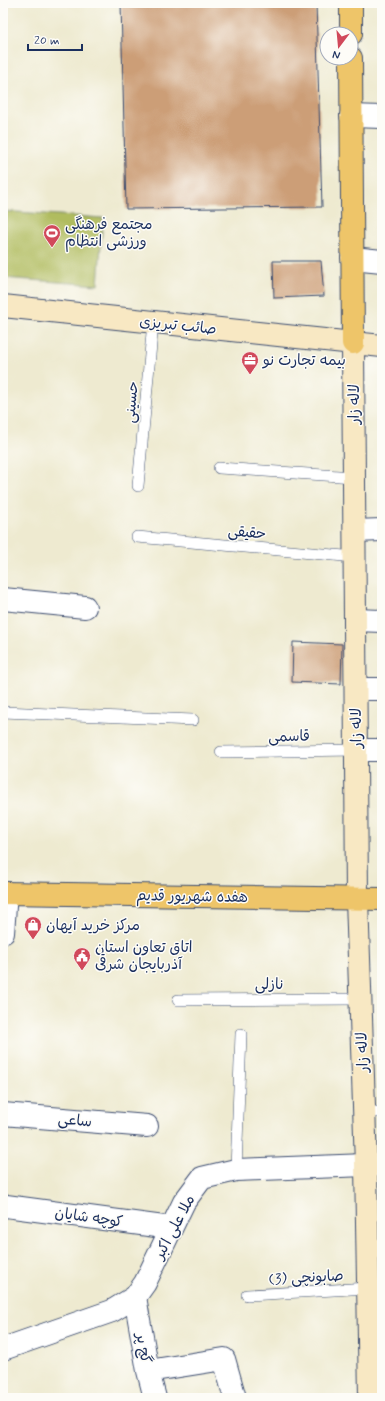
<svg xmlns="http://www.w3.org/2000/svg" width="385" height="1401" viewBox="0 0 385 1401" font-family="Mynerve,'Playpen Sans Arabic',sans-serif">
	<rect width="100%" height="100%" fill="#fdfcf7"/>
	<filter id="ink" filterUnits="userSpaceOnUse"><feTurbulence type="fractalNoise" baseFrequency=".025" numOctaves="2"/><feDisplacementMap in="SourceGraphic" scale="8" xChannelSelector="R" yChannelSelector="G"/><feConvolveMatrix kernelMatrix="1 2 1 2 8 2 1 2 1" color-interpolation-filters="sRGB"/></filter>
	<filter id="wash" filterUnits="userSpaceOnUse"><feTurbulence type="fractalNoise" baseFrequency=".012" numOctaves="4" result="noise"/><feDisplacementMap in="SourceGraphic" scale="16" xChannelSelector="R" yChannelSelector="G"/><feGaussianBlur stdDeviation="0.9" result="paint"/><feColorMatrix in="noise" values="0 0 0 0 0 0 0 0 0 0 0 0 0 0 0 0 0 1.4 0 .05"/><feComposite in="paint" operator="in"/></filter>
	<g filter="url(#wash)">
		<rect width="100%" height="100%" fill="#eeead0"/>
		<path fill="#b0bc5e" stroke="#66765e" d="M3,211L103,218L98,285L3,278Z"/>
		<g id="blocks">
			<path fill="#cc9e77" d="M121,3H316L322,207L126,209Z
				M273,261H321L324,296L274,298Z
				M293,642L342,644L341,684L292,682Z"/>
		</g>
	</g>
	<g filter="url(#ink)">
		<use href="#blocks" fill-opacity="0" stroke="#3b4b6f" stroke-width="1"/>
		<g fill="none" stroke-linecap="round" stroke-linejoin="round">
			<g stroke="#3b4b6f" stroke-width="12">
				<path id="service" d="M219,468L354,477
					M138,486L153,322
					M137,537L355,557
					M3,712L193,720
					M221,752L356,750
					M178,1000L360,999
					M364,1112H382
					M236,1170L241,1034
					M247,1295L368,1288"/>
			</g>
			<g stroke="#3b4b6f" stroke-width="24">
				<path id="minor" d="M351,116L382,117
					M352,258L382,261
					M355,531L382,530
					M3,599L85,607
					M355,620L382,621
					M356,689H382
					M356,750H382
					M3,933L6,893
					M3,1114L147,1126
					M366,1165H382
					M6,1206L171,1228
					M135,1297L148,1371L155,1398
					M148,1371L224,1359L235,1398"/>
			</g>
			<g stroke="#3b4b6f" stroke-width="24">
				<path id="tertiary" d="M3,1349L112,1311L135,1297L145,1283L184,1202L202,1178L236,1170L366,1165"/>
			</g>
			<g stroke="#3b4b6f" stroke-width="24">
				<path id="secondary" d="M3,306L382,346
					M353,343L357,899L366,1165L370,1398"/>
			</g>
			<g stroke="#3b4b6f" stroke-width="24">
				<path id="primary" d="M351,3V34
					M351,58L353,343
					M3,893L382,899"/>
			</g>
			<use href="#service" stroke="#fff" stroke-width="11"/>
			<use href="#minor" stroke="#fff" stroke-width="22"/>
			<use href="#tertiary" stroke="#fff" stroke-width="22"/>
			<use href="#secondary" stroke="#f8e8c3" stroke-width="22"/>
			<use href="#primary" stroke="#eec569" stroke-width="22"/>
		</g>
	</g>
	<defs>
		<g id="stadium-pin" transform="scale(0.9)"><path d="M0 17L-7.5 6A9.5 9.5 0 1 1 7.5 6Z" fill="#d1495b" stroke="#fdfcf7"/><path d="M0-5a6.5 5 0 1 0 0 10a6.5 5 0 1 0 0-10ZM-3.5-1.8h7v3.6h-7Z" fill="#fff"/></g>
		<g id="office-pin" transform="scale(0.9)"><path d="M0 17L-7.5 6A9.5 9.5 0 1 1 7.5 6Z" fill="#d1495b" stroke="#fdfcf7"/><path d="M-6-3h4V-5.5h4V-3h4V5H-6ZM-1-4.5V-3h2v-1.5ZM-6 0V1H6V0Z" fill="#fff"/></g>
		<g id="shop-pin" transform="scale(0.9)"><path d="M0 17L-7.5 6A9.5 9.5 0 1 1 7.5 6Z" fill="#d1495b" stroke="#fdfcf7"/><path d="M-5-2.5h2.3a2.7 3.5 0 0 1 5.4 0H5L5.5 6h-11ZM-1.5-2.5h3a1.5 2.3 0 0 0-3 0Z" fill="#fff"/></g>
		<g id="civic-pin" transform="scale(0.9)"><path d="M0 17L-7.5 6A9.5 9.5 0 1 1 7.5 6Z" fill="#d1495b" stroke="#fdfcf7"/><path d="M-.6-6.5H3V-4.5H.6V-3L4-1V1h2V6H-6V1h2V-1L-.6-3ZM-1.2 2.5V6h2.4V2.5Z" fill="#fff"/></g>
	</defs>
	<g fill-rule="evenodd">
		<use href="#stadium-pin" x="52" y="233"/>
		<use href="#office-pin" x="250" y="360"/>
		<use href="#shop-pin" x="33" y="925"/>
		<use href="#civic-pin" x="82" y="956"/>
	</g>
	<g text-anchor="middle" stroke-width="3" stroke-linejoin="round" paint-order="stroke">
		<g font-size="15" fill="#1b2f5e" stroke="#fdfcf7" text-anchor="start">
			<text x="65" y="229">مجتمع فرهنگی<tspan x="65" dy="17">ورزشی انتظام</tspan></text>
			<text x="263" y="365">بیمه تجارت نو</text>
			<text x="46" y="930">مرکز خرید آیهان</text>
			<text x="95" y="952">اتاق تعاون استان<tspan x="95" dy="17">آذربایجان شرقی</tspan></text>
		</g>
		<g font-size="15" fill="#1b2f5e" stroke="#fdfcf7">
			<text transform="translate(178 325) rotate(6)" y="5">صائب تبریزی</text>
			<text transform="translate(131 402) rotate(-85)" y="5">حسینی</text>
			<text transform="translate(354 404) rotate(-90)" y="5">لاله زار</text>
			<text transform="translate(247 532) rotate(5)" y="5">حقیقی</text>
			<text transform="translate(356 728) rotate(-91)" y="5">لاله زار</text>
			<text transform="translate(289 736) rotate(-1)" y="5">قاسمی</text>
			<text transform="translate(192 896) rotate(1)" y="5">هفده شهریور قدیم</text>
			<text x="269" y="989">نازلی</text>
			<text transform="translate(362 1052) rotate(-92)" y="5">لاله زار</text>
			<text transform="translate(75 1120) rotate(5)" y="5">ساعی</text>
			<text transform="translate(89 1217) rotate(8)" y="5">کوچه شایان</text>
			<text transform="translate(174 1227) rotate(-62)" y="5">ملا علی اکبر</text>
			<text transform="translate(306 1277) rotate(-3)" y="5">صابونچی (3)</text>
			<text transform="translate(144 1348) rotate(80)" y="5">گچ پر</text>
		</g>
	</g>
	<rect width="385" height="1401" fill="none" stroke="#fdfcf7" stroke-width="16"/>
	<g transform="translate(339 46) rotate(196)"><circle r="19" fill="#fdfcf7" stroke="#a3aaba"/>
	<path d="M0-3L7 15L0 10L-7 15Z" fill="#d1495b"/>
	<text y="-6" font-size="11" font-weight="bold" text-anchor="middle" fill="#1b2f5e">N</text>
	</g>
	<path d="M28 44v6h54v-6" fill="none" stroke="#1b2f5e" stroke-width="2"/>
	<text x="34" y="44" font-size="12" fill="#1b2f5e" stroke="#fdfcf7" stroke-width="3" paint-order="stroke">20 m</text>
</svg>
